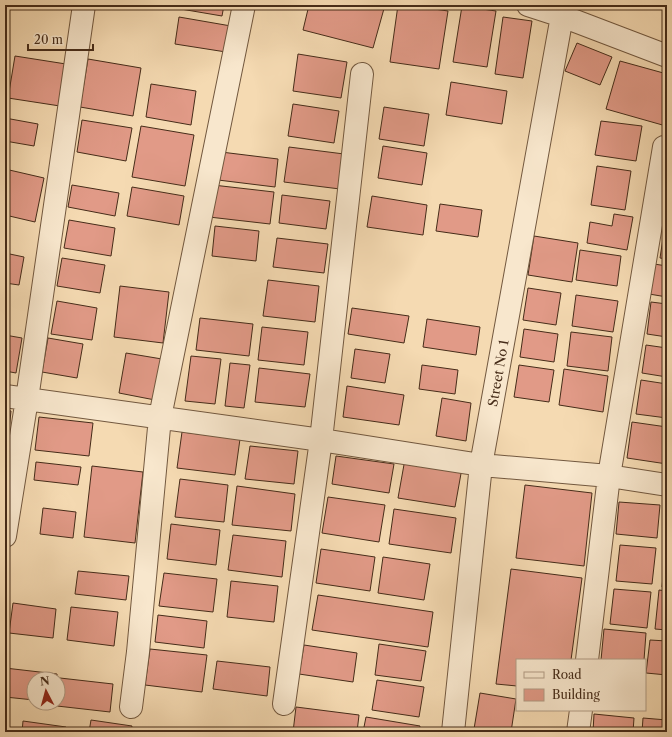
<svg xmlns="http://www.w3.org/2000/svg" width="672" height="737" viewBox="0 0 672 737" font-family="'Libre Caslon Text',serif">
	<rect width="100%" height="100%" fill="#f5dab2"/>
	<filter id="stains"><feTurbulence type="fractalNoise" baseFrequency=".005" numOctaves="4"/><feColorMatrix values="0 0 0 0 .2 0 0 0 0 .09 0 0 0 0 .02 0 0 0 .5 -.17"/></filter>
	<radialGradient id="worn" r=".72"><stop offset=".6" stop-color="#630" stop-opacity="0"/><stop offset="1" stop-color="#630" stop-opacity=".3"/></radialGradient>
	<path fill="#e19a87" stroke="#462c19" d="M170,5H224L222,16L169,7Z
		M309,5H385L373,48L303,30Z
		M398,5H407L448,11L439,69L390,62Z
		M462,6L496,11L487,67L453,62Z
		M5,10L9,11L5,37Z
		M179,17L231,26L226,52L175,44Z
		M503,17L532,21L523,78L495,74Z
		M577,43L612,57L600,85L565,71Z
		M298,54L347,62L341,98L293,91Z
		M15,56L66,64L60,106L8,98Z
		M88,59L141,68L133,116L80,107Z
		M620,61L667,74V123L666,126L606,109Z
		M451,82L507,91L502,124L446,115Z
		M151,84L196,91L191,125L146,117Z
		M293,104L339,111L334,143L288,136Z
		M384,107L429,114L424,146L379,139Z
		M5,118L38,124L34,146L5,141Z
		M82,120L132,128L126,161L77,152Z
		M601,121L642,126L636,161L595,155Z
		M141,126L194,135L185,186L132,177Z
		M383,146L427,153L422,185L378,178Z
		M289,147L344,154L340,189L284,182Z
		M221,152L278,159L275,187L218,180Z
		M597,166L631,171L625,210L591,205Z
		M5,169L44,178L35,222L5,215Z
		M72,185L119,193L115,216L68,207Z
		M213,185L274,192L270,224L209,217Z
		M132,187L184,196L179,225L127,216Z
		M282,195L330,201L326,229L279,223Z
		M372,196L427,205L423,235L367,227Z
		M440,204L482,210L478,237L436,231Z
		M614,214L633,217L627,250L587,243L590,222L612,226Z
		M666,219H667V259L660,258Z
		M69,220L115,228L111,256L64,248Z
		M215,226L259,231L256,261L212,256Z
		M534,236L578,243L572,282L528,275Z
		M277,238L328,244L324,273L273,267Z
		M580,250L621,256L617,286L576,280Z
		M5,253L24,257L19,285L5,283Z
		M62,258L105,265L100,293L57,286Z
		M654,264L667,266V297L649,294Z
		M268,280L319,286L315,322L263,316Z
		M120,286L169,292L163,343L114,337Z
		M528,288L561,293L556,325L523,320Z
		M576,295L618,301L613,332L572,326Z
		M57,301L97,308L92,340L51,334Z
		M651,302L667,304V337L647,334Z
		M352,308L409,316L404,343L348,334Z
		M200,318L253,324L249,356L196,350Z
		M427,319L480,327L476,355L423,347Z
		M262,327L308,332L304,365L258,360Z
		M524,329L558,334L554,362L520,357Z
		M571,332L612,337L608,371L567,366Z
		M5,335L22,338L16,373L5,371Z
		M48,338L83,344L77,378L42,372Z
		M646,345L667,348V377L642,373Z
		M355,349L390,354L385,383L351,378Z
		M126,353L162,359L155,400L119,393Z
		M191,356L221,359L215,404L185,401Z
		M230,363L250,365L244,408L225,406Z
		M422,365L458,370L455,394L419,389Z
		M519,365L554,370L549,402L514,397Z
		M259,368L310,374L305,407L255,402Z
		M564,369L608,376L603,412L559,405Z
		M641,380L667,384V418L636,414Z
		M347,386L404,395L399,425L343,417Z
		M442,398L471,403L466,441L436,436Z
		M5,410L11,411L7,449L5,448Z
		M39,417L93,423L89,456L35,450Z
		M632,422L667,427V464L627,458Z
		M182,432L240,439L235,475L177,468Z
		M250,446L298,451L294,484L245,479Z
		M336,456L394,464L389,493L332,484Z
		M405,459L462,468L455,507L398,498Z
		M36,462L81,467L78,485L34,480Z
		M92,466L143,472L135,543L84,537Z
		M180,479L228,485L224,522L175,517Z
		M525,485L592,493L584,566L516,558Z
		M237,486L295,494L291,531L232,525Z
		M328,497L385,505L379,542L322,533Z
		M619,502L660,505L657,538L616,534Z
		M43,508L76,512L73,538L40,534Z
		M394,509L456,518L451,553L389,544Z
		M171,524L220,530L216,565L167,559Z
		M233,535L286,541L282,577L228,570Z
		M620,545L656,548L652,584L616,581Z
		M666,545H667V588L662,587Z
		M321,549L375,557L370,591L316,583Z
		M383,557L430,564L424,600L378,593Z
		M511,569L582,578L571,660H517V686L496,684Z
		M78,571L129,576L126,600L75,594Z
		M164,573L217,579L213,612L159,606Z
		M231,581L278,586L274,622L227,617Z
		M614,589L651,592L647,628L610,624Z
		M659,590L667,591V630L655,629Z
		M318,595L433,612L428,647L312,630Z
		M13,603L56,609L53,638L9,633Z
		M71,607L118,612L114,646L67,640Z
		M158,615L207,621L204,648L155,642Z
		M604,629L646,633L644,660H601Z
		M650,640L667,641V675L646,673Z
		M379,644L426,651L421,681L375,675Z
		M304,645L357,653L353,682L299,674Z
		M150,649L207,655L202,692L145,685Z
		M217,661L270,667L267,696L213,689Z
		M5,668L57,674V679H34V700L5,697Z
		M60,678L113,684L110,712L57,706V703H58Z
		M377,680L424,687L419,717L372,710Z
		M480,693L516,699L511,732H495L474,729Z
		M296,707L359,715L357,732H293Z
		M594,714L634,718L633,732H593Z
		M366,717L420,726L419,732H363Z
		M643,718L667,720V732H642Z
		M91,720L132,726L131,732H89Z
		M23,721L66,727L65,732H22Z"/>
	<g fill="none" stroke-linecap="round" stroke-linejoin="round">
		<g stroke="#72583f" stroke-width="24">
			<path id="minor" d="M528,5L562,16L667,56
				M5,396L321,440L481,465L609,476L667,485
				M5,536L27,399L84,5
				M587,660L609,476L664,147
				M284,704L321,440L362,74
				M131,707L138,652L160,417L244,5
				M453,732L481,465L562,16
				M578,732L581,710"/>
		</g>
		<use href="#minor" stroke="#f8e7cd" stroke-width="22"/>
	</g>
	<g text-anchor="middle" stroke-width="3" stroke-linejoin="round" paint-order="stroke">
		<g font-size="13" fill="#462c19" stroke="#f8e7cd">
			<text transform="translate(498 373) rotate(-80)" y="5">Street No 1</text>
		</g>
	</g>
	<rect width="672" height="737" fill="none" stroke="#f5dab2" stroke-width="20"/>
	<rect x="6" y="6" width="660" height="725" fill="none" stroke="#462c19" stroke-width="2"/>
	<rect x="10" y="10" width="652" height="717" fill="none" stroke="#462c19"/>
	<rect x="516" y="659" width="130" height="52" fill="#f8e7cd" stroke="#b19c85"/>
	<rect x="524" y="672" width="20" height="6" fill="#f8e7cd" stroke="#b19c85"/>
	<text x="552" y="679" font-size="12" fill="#462c19">Road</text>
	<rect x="524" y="689" width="20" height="12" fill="#e19a87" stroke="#b19c85"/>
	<text x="552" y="699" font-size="12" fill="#462c19">Building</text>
	<g transform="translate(46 691) rotate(354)"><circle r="19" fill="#f8e7cd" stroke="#b19c85"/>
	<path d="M0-3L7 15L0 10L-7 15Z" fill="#8f2418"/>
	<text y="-6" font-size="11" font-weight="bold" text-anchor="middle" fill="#462c19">N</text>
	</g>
	<path d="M28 44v6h65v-6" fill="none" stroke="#462c19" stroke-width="2"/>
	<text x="34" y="44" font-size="12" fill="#462c19" stroke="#f8e7cd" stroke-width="3" paint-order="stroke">20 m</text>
	<rect width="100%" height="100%" filter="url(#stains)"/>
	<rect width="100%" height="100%" fill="url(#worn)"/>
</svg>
